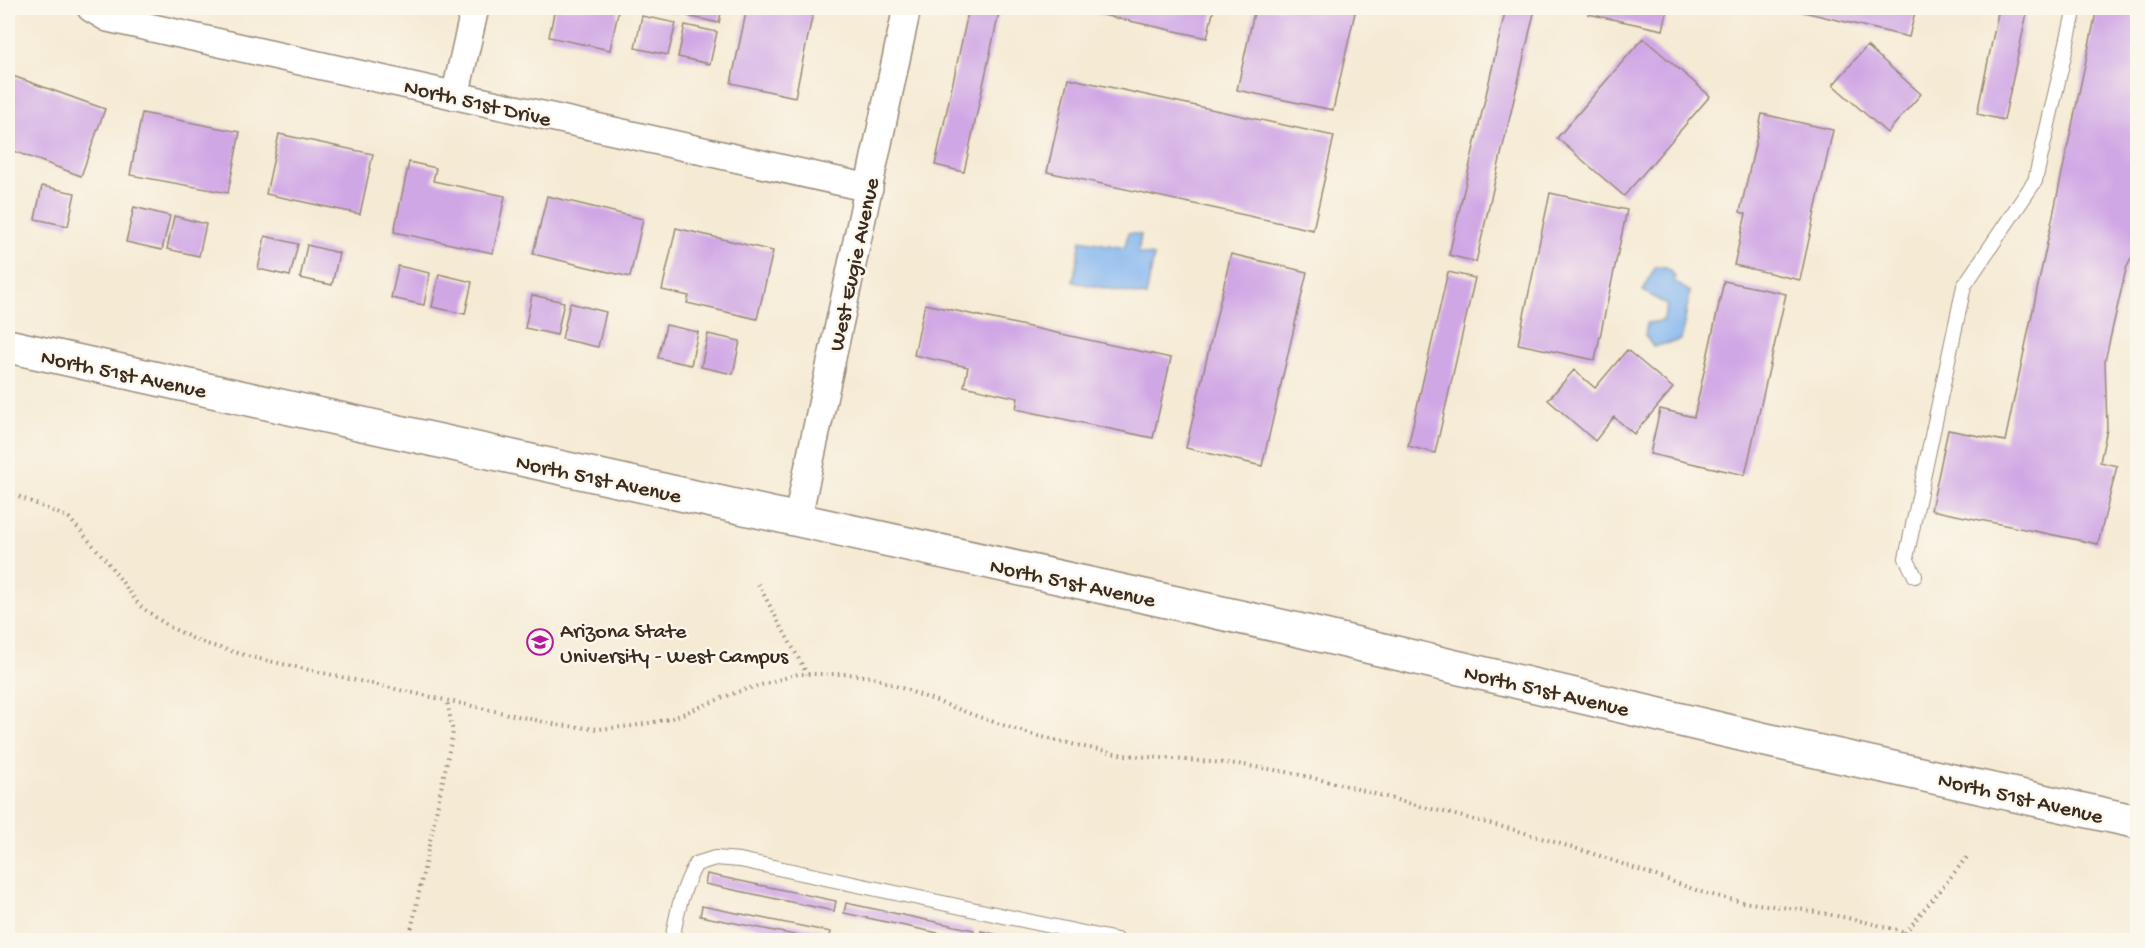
<svg xmlns="http://www.w3.org/2000/svg" width="2145" height="948" viewBox="0 0 2145 948" font-family="'Gochi Hand',sans-serif">
	<rect width="100%" height="100%" fill="#fbf7ec"/>
	<filter id="ink" filterUnits="userSpaceOnUse"><feTurbulence type="fractalNoise" baseFrequency=".0167" numOctaves="2"/><feDisplacementMap in="SourceGraphic" scale="12" xChannelSelector="R" yChannelSelector="G"/><feConvolveMatrix kernelMatrix="1 2 1 2 8 2 1 2 1" color-interpolation-filters="sRGB"/></filter>
	<filter id="wash" filterUnits="userSpaceOnUse"><feTurbulence type="fractalNoise" baseFrequency=".008" numOctaves="4" result="noise"/><feDisplacementMap in="SourceGraphic" scale="24" xChannelSelector="R" yChannelSelector="G"/><feGaussianBlur stdDeviation="1.35" result="paint"/><feColorMatrix in="noise" values="0 0 0 0 0 0 0 0 0 0 0 0 0 0 0 0 0 1.4 0 .05"/><feComposite in="paint" operator="in"/></filter>
	<g filter="url(#wash)">
		<rect width="100%" height="100%" fill="#f5ead4"/>
		<path fill="#82b5ef" stroke="#5e7086" stroke-width="1.5" d="M1128,233L1141,235L1138,253L1154,256L1146,296L1073,282L1081,240L1125,248Z
			M1655,267H1666L1675,276L1674,281L1690,292L1681,340L1653,347L1645,335L1647,323L1663,321L1667,305L1643,291Z"/>
		<g id="blocks">
			<path fill="#d0a7e5" d="M555,8H619L610,50L549,37Z
				M653,8H679L678,14Z
				M689,8H722L719,23L687,16Z
				M747,8H814L795,97L731,83Z
				M969,8H1000L964,172L935,165Z
				M1071,8H1214L1207,38Z
				M1255,8H1356L1333,110L1237,90Z
				M1506,8L1535,9L1476,262L1449,255Z
				M1589,8H1668L1663,30L1588,14Z
				M1787,8H1916L1909,37Z
				M1999,8H2028L2004,120L1977,114Z
				M2097,8H2138V245L2126,269L2105,361L2107,429L2100,462L2117,466L2098,544L1931,510L1948,430L2005,441Z
				M642,16L676,23L668,55L635,48Z
				M685,25L717,32L710,64L678,57Z
				M1643,38L1710,96L1624,196L1557,138Z
				M1867,46L1921,94L1887,133L1833,85Z
				M10,75L105,109L81,176L8,149V83Z
				M1068,78L1334,136L1313,230L1047,172Z
				M142,113L240,132L228,193L130,175Z
				M1762,114L1833,130L1800,280L1734,265L1746,214L1740,212Z
				M279,134L373,154L360,214L266,194Z
				M409,162L436,168L433,181L505,196L493,253L394,232Z
				M42,186L75,193L68,226L35,219Z
				M1550,193L1627,210L1595,360L1518,344Z
				M547,196L643,219L630,277L533,254Z
				M134,207L170,216L162,250L126,242Z
				M174,216L206,224L199,256L167,249Z
				M676,228L773,251L757,319L687,303L689,296L662,290Z
				M265,236L298,244L290,276L258,269Z
				M307,245L339,253L332,285L300,278Z
				M1231,254L1307,272L1262,466L1186,448Z
				M398,266L430,273L424,305L391,298Z
				M1448,272L1475,278L1435,453L1408,446Z
				M439,274L472,282L465,314L432,307Z
				M1724,281L1786,294L1745,475L1650,454L1660,409L1694,417Z
				M532,295L564,302L557,335L525,328Z
				M570,303L606,312L598,347L562,339Z
				M925,304L1171,358L1153,438L1016,409L1018,398L964,386L968,367L914,355Z
				M666,325L698,332L691,365L658,358Z
				M708,334L740,341L733,374L701,367Z
				M1627,350L1673,388L1634,434L1614,417L1595,441L1548,400L1574,370L1595,388Z
				M707,874L836,901L834,911L705,884Z
				M846,903L974,930L971,940L844,913Z
				M702,906L831,932L829,940H819L700,916Z
				M981,931L1021,940H979Z"/>
		</g>
	</g>
	<g filter="url(#ink)">
		<use href="#blocks" fill-opacity="0" stroke="#988a79" stroke-width="1.5"/>
		<g fill="none" stroke-linecap="round" stroke-linejoin="round">
			<g stroke="#988a79" stroke-width="16">
				<path id="service" d="M1915,576L1906,558L1964,286L2035,181L2075,8
					M672,940C677,913 682,888 696,864L715,858L740,860L1117,940"/>
			</g>
			<g stroke="#988a79" stroke-width="30">
				<path id="minor" d="M91,8L108,18L869,188
					M455,96L475,8
					M797,521L907,8"/>
			</g>
			<g stroke="#988a79" stroke-width="36">
				<path id="primary" d="M8,346L1294,629L1766,740L2138,822"/>
			</g>
			<path stroke="#988a79" stroke-width="4" stroke-dasharray="1.5 4.5" stroke-linecap="butt" d="M8,492L69,518L106,560L140,606L168,626L200,642L251,657L558,725L599,729L633,726L670,719L737,692L798,674H847L872,677L979,717L1030,734L1080,746L1124,755L1237,764L1287,772L1343,785L1404,802L1515,830L1600,856L1704,893L1742,902L1805,910L1853,919L1898,930L1917,940
				M758,584L807,674
				M1905,933L1968,856
				M409,940L453,732L447,701"/>
			<use href="#service" stroke="#fff" stroke-width="14"/>
			<use href="#minor" stroke="#fff" stroke-width="27"/>
			<use href="#primary" stroke="#fff" stroke-width="33"/>
		</g>
	</g>
	<defs>
		<g id="university-ring" transform="scale(1.35)"><circle r="9.5" fill="#fbf7ec" stroke="#b5179e" stroke-width="1.5"/><path d="M0-5L7-2L0 1L-7-2ZM-4 1L0 2.5L4 1V4Q0 6-4 4Z" fill="#b5179e"/></g>
	</defs>
	<g fill-rule="evenodd">
		<use href="#university-ring" x="540" y="642"/>
	</g>
	<g text-anchor="middle" stroke-width="5" stroke-linejoin="round" paint-order="stroke">
		<g font-size="22" fill="#3b2a1e" stroke="#fbf7ec">
			<text transform="translate(478 101) rotate(13)" y="8">North 51st Drive</text>
			<text transform="translate(852 264) rotate(-78)" y="8">West Eugie Avenue</text>
			<text transform="translate(124 372) rotate(12)" y="8">North 51st Avenue</text>
			<text transform="translate(599 477) rotate(12)" y="8">North 51st Avenue</text>
			<text transform="translate(1073 581) rotate(12)" y="8">North 51st Avenue</text>
			<text transform="translate(1547 689) rotate(13)" y="8">North 51st Avenue</text>
			<text transform="translate(2021 796) rotate(13)" y="8">North 51st Avenue</text>
		</g>
		<g font-size="22" fill="#3b2a1e" stroke="#fbf7ec" text-anchor="start">
			<text x="560" y="637">Arizona State<tspan x="560" dy="25">University - West Campus</tspan></text>
		</g>
	</g>
	<rect width="2145" height="948" fill="none" stroke="#fbf7ec" stroke-width="30"/>
</svg>
